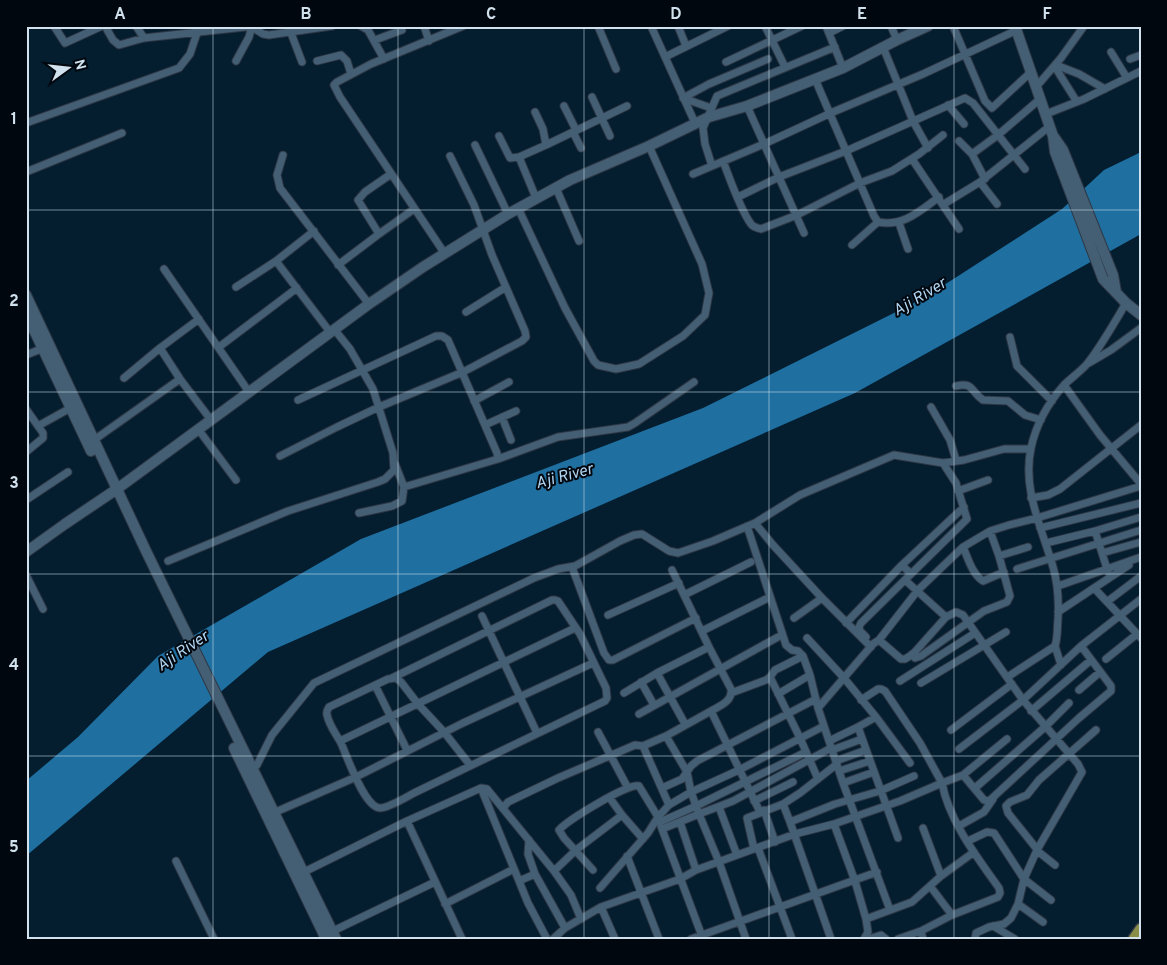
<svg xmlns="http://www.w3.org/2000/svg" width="1167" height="965" viewBox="0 0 1167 965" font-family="Overpass,sans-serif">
	<rect width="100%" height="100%" fill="#041e2f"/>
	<path fill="#1f6fa0" d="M1141,152V234L855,393L268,652L26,856V781L78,737L158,656L361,539L703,408L924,298L1062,209L1104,170Z"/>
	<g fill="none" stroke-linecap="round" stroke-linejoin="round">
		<g stroke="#2e3745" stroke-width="9">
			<path id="street" d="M54,26L65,43L102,26
				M105,26L113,40L119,45L144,38L245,27H252L263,34L269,35L332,26
				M136,26L144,38
				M361,26L368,30L384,59
				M424,26L429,41
				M598,26L616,69
				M651,26L695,123
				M678,26L686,46
				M765,26L785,67
				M826,26L843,68
				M891,26L897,40
				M953,26L985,101L992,108L1031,72
				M291,33L302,62
				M829,33L843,26
				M375,40L402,30
				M883,47L913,121L928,148
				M1111,52L1127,78
				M665,57L728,26
				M1130,59L1141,55
				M236,61L249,37L252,26
				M317,61L341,55L347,61L351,74
				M726,62L802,26
				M1056,65L1079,74L1105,89
				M1055,67L1077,102
				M815,79L874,216L878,222C903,227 920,211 939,197
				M1036,87L1061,58L1084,26
				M592,97L610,136
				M683,98L709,84L768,59
				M683,98L711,108
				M948,105L964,124
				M564,106L576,130
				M747,106L804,233
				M535,112L543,129L546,145L519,157L536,198
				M1046,114L1084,99L1141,71
				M26,123L179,68L190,54L197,33
				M573,132L581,148
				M499,136L510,158L519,157
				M959,141L972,154L985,179
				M475,145L508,214
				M546,145L627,106
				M972,154L998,135L1040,99
				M283,155L277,175L280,188L369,304
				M912,159L959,229
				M723,161C730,179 740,209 751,224C753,227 757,228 761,229L797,215L860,183L892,171L919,154L943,135
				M712,166L705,144L703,128L717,96L835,47
				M26,172L122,133
				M693,174L764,144L833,112L923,74L1017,30
				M980,182L997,204
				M556,188L579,241
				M738,197L779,177L846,151L965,98L973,103L1025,169
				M944,204L980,182L1050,126
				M518,208L565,308L594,361L598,365L616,369L639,364L683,336L705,315L709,293L702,264L649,146
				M899,223L908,249
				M379,234L358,200L365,192L391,174
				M852,245L878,222
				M445,254L340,97L334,85L337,82L371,64L463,26
				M276,261L330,332
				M338,265L379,234L414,209
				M164,269L249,392
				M236,287L276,261L314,231
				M466,312L506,287
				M1010,337L1017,366L1052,401
				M219,347L297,288
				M160,348L180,379L211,420
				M26,355L46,347
				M1089,363L1111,350L1141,328
				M124,378L160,348L199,319
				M1064,385L1100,435L1141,484
				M956,386C974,382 970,391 983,400L1008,401L1025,415L1041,420
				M298,400L436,336H442L448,340L497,453L498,459L404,487
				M474,401L509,382
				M931,407L950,440L956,460
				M26,409L38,426L74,406
				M502,417L511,440
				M485,425L516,411
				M198,429L236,480
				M94,440L180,379
				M26,452L43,438V433L38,426
				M280,456L337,427L379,407L463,372L522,341L526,337L525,331L492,255L474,205L450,156
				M498,459L558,437L628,427L635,423L694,382
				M958,491L988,480
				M1031,498L1048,495L1060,489L1141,425
				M26,500L68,472
				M359,513L392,506L402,501L404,487L395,464
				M755,523L800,495L894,455L943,463L964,460L1004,449H1031
				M747,526L786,645L792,650L798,651L803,656L810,675L818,708L843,783L890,910
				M1040,528L1141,503
				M990,531L999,556L1028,547
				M1095,531L1102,553L1141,542
				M1046,543L1095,531L1141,517
				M963,547C968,558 972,574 983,581L1004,572
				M1102,553L1108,572
				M168,561L288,511L378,482L385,479L394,470L393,453L373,389L350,349L334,329
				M902,565L964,507
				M572,567L604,653L609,660H613L696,618
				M1017,569L1141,530
				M26,575L43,609
				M905,580L946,617L956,612L963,615L1006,676H1009L1055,646C1058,637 1057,628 1058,619C1059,601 1058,584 1053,567C1042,528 1022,490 1031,448C1036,425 1048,403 1064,385C1071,378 1080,372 1087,364C1100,348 1115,322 1126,303
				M1058,586L1141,557
				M1094,588L1129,565
				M684,595L751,562
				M1108,601L1141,576
				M1058,612L1094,588L1141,638
				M608,615L679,583
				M482,616L537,733
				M794,618L822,598
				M846,623L902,565L911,574
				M702,631L766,599
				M866,637L860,631L859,627L861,623L967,519L956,483L943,463
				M807,638L844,678L876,717
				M879,640L901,659H905L913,654L946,617
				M1055,646L1061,665
				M709,647L731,689C733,701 720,706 711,711
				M912,654L915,658L921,656L984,611L1007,602L1010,596L999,556
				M1106,659L1137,634
				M657,673L709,647L672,570
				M1006,676L1023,700L1081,646L1141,599
				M770,677L800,738L818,779
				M392,678L552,600H555L558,601L580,634L606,688L607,698L605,701L416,792C408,796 389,808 380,808C364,807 347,756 341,743C336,734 329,725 327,715C326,711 327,711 329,707L388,679L396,678L401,682L418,704L444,732L470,765
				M900,681L975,633
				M641,682L654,705
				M921,683L1006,632
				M375,685L407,750
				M1079,690L1100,672
				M624,693L657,673L685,724
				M731,693L766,680L770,677L775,670L803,656
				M778,694L810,675
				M818,708L873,644L879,640L918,590L963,547L990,531L1009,525L1037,518L1141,486
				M1031,711L1091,660
				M639,714L778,637
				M858,727L876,717L910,763
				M951,730L1012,684
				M598,732L628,788
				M666,736L687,772L691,792L699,814L662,829L703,939
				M340,741L575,628
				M829,741L858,727L898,838
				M959,749L1023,700L1078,764L1082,772L1037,850L1024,879L1018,904L1011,918L1004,924L989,927L976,933L975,939
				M832,750L862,739
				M836,761L866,750
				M251,771L257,765L272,735L314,683L534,578L558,569L575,566L620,541L634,535L642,534L669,551L678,553L713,541L755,523L773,545L822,598L871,647
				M839,771L870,761
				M963,775L984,800L989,801L1079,718L1111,691V686L1081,646
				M843,783L874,772
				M481,788L528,903L547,939
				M662,788L682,779L691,766L697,761L816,699
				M975,788L1045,727L1069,703
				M754,801L793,782
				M783,804L790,822
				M669,805L643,746L666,736L711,711L760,812
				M719,807L737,855
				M503,808L508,802L558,778L635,745L643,746
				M764,810L775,842
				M271,814L356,777L463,723L593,663
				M622,815L643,839
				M407,821L462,939
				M660,822L696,806L806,752
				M680,822L696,870
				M834,824L855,881L866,919L868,932L864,939
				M959,826L984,812L993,799
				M923,828L941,876
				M529,840L528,854L535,874L565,928
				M968,841L987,832L994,833L1024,879L1051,900
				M758,848L792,939
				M754,849L747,818L783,804L800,793L837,764
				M627,856L659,939
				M176,861L214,939
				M1055,865L1040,853L1008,813L1006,806L1010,802L1027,795L1039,780L1096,730
				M593,870L564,838L559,830C568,820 628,783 639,786L658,817L662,829
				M554,871L576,850L622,815L609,797
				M304,872L407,821L481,788L487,789L554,871L571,895L581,919
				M519,881L535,874
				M930,886L952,915
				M600,888L648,833L658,817L669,805L691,792L739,770L824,726
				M445,904L514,869
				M1018,904L1043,922
				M601,907L615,939
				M866,919L912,902L941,876L974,852
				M993,926L1015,939
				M333,931L435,882
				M553,939L565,928L601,907L680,879L696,870L795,834L834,824L900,801L942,783L920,743L885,691L881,689H878L861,700
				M691,939L877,872
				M746,939L719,862L699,814L733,801L831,748
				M831,939L790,822L835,804L880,791L914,776
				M869,939L881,935L886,939
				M898,939L921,931
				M923,939L921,931L952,915L998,897L1000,893L999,888C977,857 949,821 942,783L963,775L1007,739"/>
		</g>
		<g stroke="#2e3745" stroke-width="12">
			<path id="secondary" d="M1015,26L1053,136L1055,152L1103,279L1126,303L1141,315
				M1054,137L1063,150L1113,275L1116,292
				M26,295L146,551L336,939
				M26,313L91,451
				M26,552L65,524L117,489L369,304L423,267L508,214L570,180L649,146L709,117L747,106L843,68L897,40L928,26
				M234,748L326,939"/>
		</g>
		<g stroke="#2e3745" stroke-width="14">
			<path id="primary" d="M1134,939L1141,929"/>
		</g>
		<use href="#street" stroke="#445f74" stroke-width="7"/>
		<use href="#secondary" stroke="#445f74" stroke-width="10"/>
		<use href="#primary" stroke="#888d48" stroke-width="11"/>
	</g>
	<path fill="none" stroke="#d1e1ed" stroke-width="1" stroke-opacity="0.55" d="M213,26V939M398,26V939M584,26V939M769,26V939M954,26V939M26,210H1141M26,392H1141M26,574H1141M26,756H1141"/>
	<g text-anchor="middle" stroke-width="4" stroke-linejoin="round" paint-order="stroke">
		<g font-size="16" font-style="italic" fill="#b2d6f2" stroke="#01070e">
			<text transform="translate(919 296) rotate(-31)" y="6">Aji River</text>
			<text transform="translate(564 475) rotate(-15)" y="6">Aji River</text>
			<text transform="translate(182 650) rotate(-34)" y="6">Aji River</text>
		</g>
	</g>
	<rect width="1167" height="965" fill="none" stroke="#01070e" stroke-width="55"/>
	<g transform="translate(68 68) rotate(75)" stroke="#01070e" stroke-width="4" paint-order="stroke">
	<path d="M0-4L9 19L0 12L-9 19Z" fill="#d1e1ed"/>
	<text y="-8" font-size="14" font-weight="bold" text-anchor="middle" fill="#d1e1ed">N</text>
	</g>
	<rect x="28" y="28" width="1112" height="910" fill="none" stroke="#d1e1ed" stroke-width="2"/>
	<g font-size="16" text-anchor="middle" font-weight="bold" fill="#d1e1ed">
		<text x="120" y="19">A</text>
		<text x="306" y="19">B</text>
		<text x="491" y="19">C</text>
		<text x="676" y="19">D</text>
		<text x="862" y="19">E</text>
		<text x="1047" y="19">F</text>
		<text x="14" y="124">1</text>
		<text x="14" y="306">2</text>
		<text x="14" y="488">3</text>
		<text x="14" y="670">4</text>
		<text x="14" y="852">5</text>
	</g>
</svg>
